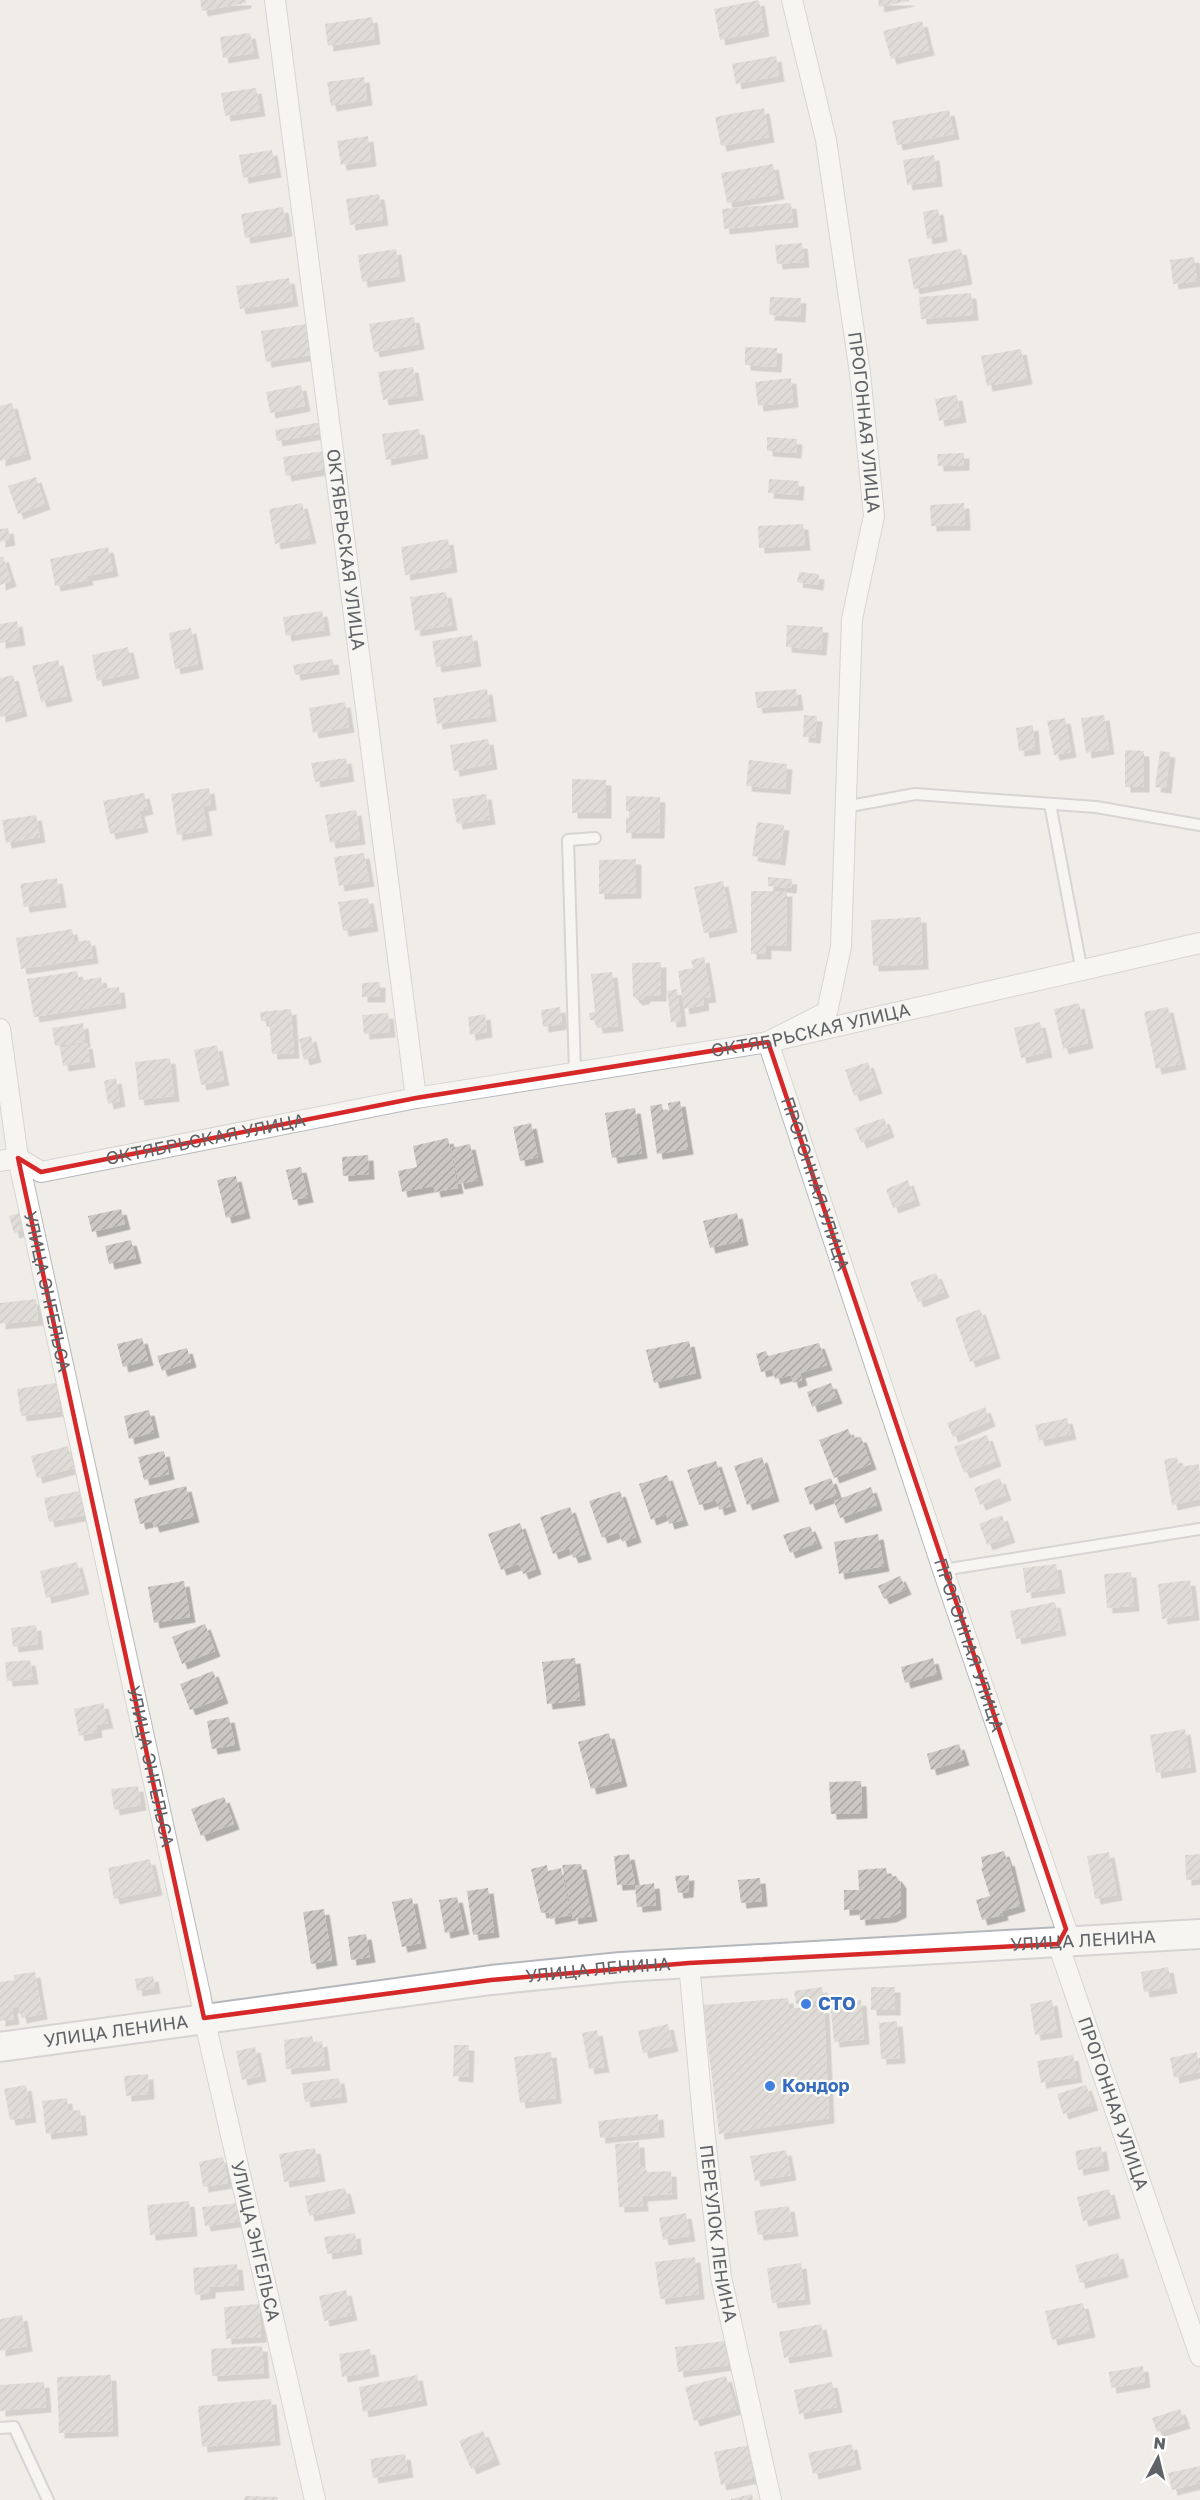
<svg xmlns="http://www.w3.org/2000/svg" width="1200" height="2500" viewBox="0 0 1200 2500" font-family="'Golos Text',sans-serif">
	<defs>
		<pattern id="building-hatch" width="6" height="6" patternUnits="userSpaceOnUse" patternTransform="scale(1.5)"><rect width="6" height="6" fill="#cbc8c4"/><path d="M-1 1l2-2M0 6l6-6M5 7l2-2" fill="none" stroke="#a8a6a3"/></pattern>
		<filter id="shadow"><feDropShadow dx="5.5" dy="5.5" stdDeviation="0" flood-color="#0004"/></filter>
	</defs>
	<rect width="100%" height="100%" fill="#f0ede8"/>
	<path fill="url(#building-hatch)" filter="url(#shadow)" d="M200,0H246V3L202,11Z
		M759,0L764,31L720,40L714,9Z
		M878,0H909V1L879,7Z
		M372,17L375,39L328,46L325,24Z
		M922,21L929,50L891,59L883,31Z
		M250,33L254,53L223,58L220,37Z
		M776,56L779,76L736,84L732,64Z
		M364,77L367,100L331,106L327,82Z
		M256,88L260,111L225,116L221,93Z
		M764,108L769,137L721,146L715,117Z
		M949,110L954,134L897,145L892,121Z
		M368,136L371,161L341,165L337,141Z
		M272,150L276,172L243,178L239,155Z
		M934,155L937,181L907,185L903,160Z
		M773,164L779,194L727,203L721,173Z
		M379,194L383,220L350,225L346,199Z
		M791,203L793,222L724,229L722,209Z
		M283,207L287,231L245,238L241,214Z
		M938,209L942,236L927,239L923,212Z
		M802,243L804,262L777,264L775,245Z
		M396,249L400,276L362,282L358,255Z
		M961,249L967,279L914,289L908,259Z
		M1194,257L1197,281L1173,284L1170,260Z
		M289,278L293,301L240,309L236,286Z
		M971,293L973,315L921,319L919,297Z
		M770,297L801,298L800,317L769,315Z
		M414,317L419,344L374,352L369,324Z
		M306,324L311,355L266,362L261,331Z
		M745,347L777,348L776,367L745,365Z
		M1021,349L1027,379L987,386L981,356Z
		M413,367L418,395L383,400L378,372Z
		M791,378L793,402L758,406L755,382Z
		M301,385L305,406L270,413L266,392Z
		M957,395L961,417L939,421L935,399Z
		M12,403L26,454L0,461V406Z
		M328,421L330,432L277,441L275,430Z
		M419,429L423,453L386,460L382,434Z
		M767,437L797,439L796,453L767,451Z
		M323,451L326,469L286,476L283,457Z
		M964,453V465L938,466L937,454Z
		M36,477L45,504L18,514L8,486Z
		M769,479L799,481L798,495L768,493Z
		M302,503L311,538L275,544L269,509Z
		M964,503L965,525L931,526L930,505Z
		M803,524L805,545L759,548L758,526Z
		M8,528L10,540L0,542V529Z
		M448,539L452,567L405,575L401,547Z
		M108,547L113,571L87,576L88,580L55,586L50,559Z
		M3,556L11,581L0,585V558Z
		M799,572L819,574L818,585L797,582Z
		M446,592L452,625L415,631L410,597Z
		M322,611L325,630L286,636L283,617Z
		M17,621L20,640L0,643V624Z
		M787,625L823,627L821,650L786,647Z
		M191,628L198,664L175,669L169,633Z
		M472,635L476,661L436,667L432,641Z
		M128,647L134,673L97,681L92,655Z
		M333,659L334,669L295,675L293,665Z
		M58,660L67,696L41,702L32,666Z
		M13,675L22,711L0,717V678Z
		M487,689L491,716L437,724L433,698Z
		M796,689L798,705L757,708L755,692Z
		M345,702L349,727L313,733L309,708Z
		M804,715L817,716L815,738L803,737Z
		M1104,715L1109,749L1086,753L1081,718Z
		M1065,718L1071,752L1054,755L1047,721Z
		M1033,725L1035,749L1019,751L1016,728Z
		M488,739L492,764L454,771L450,745Z
		M1125,750L1144,751V787H1125Z
		M1160,751L1170,752L1166,788L1155,787Z
		M346,758L349,776L315,782L311,763Z
		M749,760L787,764L785,789L746,786Z
		M572,779L606,780V813H572Z
		M209,788L211,805L203,806L207,830L177,835L171,794Z
		M144,793L148,809L139,811L143,827L110,834L103,801Z
		M486,794L490,819L457,824L452,799Z
		M626,796L660,797L659,833H626V818H629V811H626Z
		M356,810L360,839L330,843L325,815Z
		M36,815L40,837L6,843L2,820Z
		M757,822L784,825L780,860L752,856Z
		M364,853L369,881L339,886L334,857Z
		M636,859V893L599,894V860Z
		M768,877L792,879L791,888L768,886Z
		M57,878L61,902L24,907L20,884Z
		M723,881L732,927L704,933L694,887Z
		M751,891H787L786,946L766,945V954H751Z
		M368,898L373,926L343,931L338,902Z
		M921,917L923,964L873,966L871,920Z
		M72,929L74,942L90,940L93,958L21,969L16,938Z
		M704,957L711,997L703,998L704,1005L684,1009L678,971L693,968L691,960Z
		M661,962V996H646L643,999L637,1000L633,996L632,963Z
		M77,971L79,981L101,977L103,989L119,987L121,1003L34,1017L27,979Z
		M612,972L618,1026L597,1028L596,1020H590L589,1013L595,1012L591,974Z
		M380,982V997H362V983Z
		M677,989L681,1021L671,1022L667,991Z
		M1079,1003L1088,1043L1063,1049L1054,1009Z
		M560,1007L562,1024L543,1027L541,1010Z
		M1168,1007L1181,1064L1156,1069L1144,1012Z
		M291,1009L294,1053L272,1054L269,1021H261L260,1012Z
		M388,1013L390,1032L364,1034L362,1015Z
		M485,1014L487,1032L470,1035L468,1017Z
		M1040,1022L1047,1052L1021,1058L1014,1028Z
		M83,1023L85,1042L55,1046L52,1028Z
		M311,1036L316,1057L304,1060L299,1039Z
		M87,1043L90,1062L63,1066L60,1048Z
		M217,1045L224,1080L201,1085L194,1050Z
		M170,1058L174,1096L139,1100L135,1062Z
		M868,1062L877,1088L854,1096L845,1070Z
		M116,1078L120,1101L108,1104L104,1081Z
		M680,1101L688,1149L657,1154L650,1106L662,1104L663,1111L669,1110L668,1103Z
		M635,1108L642,1153L612,1158L605,1113Z
		M884,1118L889,1132L861,1143L855,1128Z
		M531,1123L538,1157L520,1161L513,1127Z
		M448,1138L458,1188L435,1192L434,1186L402,1192L398,1171L417,1167L413,1146Z
		M470,1144L478,1180L459,1184L451,1148Z
		M368,1155L369,1174L343,1176L342,1157Z
		M301,1167L308,1197L293,1200L286,1170Z
		M236,1176L245,1213L226,1218L217,1180Z
		M908,1180L915,1200L893,1208L886,1189Z
		M121,1209L125,1224L92,1232L88,1216Z
		M28,1211L32,1228L14,1233L9,1216Z
		M737,1213L743,1240L710,1248L703,1221Z
		M131,1240L136,1258L109,1264L105,1246Z
		M936,1273L944,1292L918,1302L910,1282Z
		M36,1299L38,1320L0,1324V1303Z
		M980,1309L995,1353L970,1362L955,1318Z
		M142,1338L148,1360L123,1367L117,1344Z
		M689,1341L696,1373L654,1383L646,1350Z
		M819,1343L827,1365L800,1373L802,1380L793,1383L791,1375L775,1379L772,1369L761,1372L756,1354L766,1351L768,1356Z
		M187,1348L191,1362L162,1371L157,1356Z
		M56,1383L60,1411L21,1416L17,1389Z
		M831,1383L837,1398L812,1407L807,1392Z
		M985,1407L990,1421L953,1437L947,1423Z
		M149,1410L154,1432L129,1439L124,1416Z
		M1067,1418L1071,1434L1039,1441L1035,1425Z
		M848,1429L852,1438L861,1437L871,1464L834,1478L819,1440Z
		M987,1435L996,1461L964,1473L954,1447Z
		M68,1446L74,1468L37,1478L31,1456Z
		M164,1451L169,1474L144,1480L138,1457Z
		M762,1457L774,1496L747,1505L734,1466Z
		M1177,1457L1179,1467L1199,1464L1200,1499L1172,1505L1164,1460Z
		M716,1461L731,1506L719,1510L716,1500L699,1505L687,1470Z
		M667,1475L683,1520L669,1524L666,1514L651,1520L639,1484Z
		M831,1478L837,1495L810,1505L804,1488Z
		M1000,1478L1006,1495L980,1505L974,1488Z
		M186,1486L194,1517L154,1527L152,1521L140,1524L134,1499Z
		M871,1487L877,1505L840,1518L834,1501Z
		M79,1491L84,1515L49,1522L44,1498Z
		M620,1491L636,1537L622,1542L619,1532L602,1538L589,1501Z
		M570,1507L586,1554L573,1558L569,1548L553,1554L540,1517Z
		M1002,1515L1010,1537L987,1545L979,1524Z
		M520,1523L536,1569L523,1574L519,1564L501,1570L488,1534Z
		M810,1526L817,1543L790,1553L783,1535Z
		M878,1534L884,1566L839,1574L834,1542Z
		M77,1562L84,1589L46,1598L40,1571Z
		M1056,1564L1060,1588L1026,1593L1023,1568Z
		M1131,1572L1134,1606L1107,1608L1104,1574Z
		M900,1576L906,1589L884,1599L878,1586Z
		M1190,1580L1194,1615L1162,1619L1158,1584Z
		M184,1581L190,1617L154,1623L148,1587Z
		M1055,1602L1061,1630L1016,1639L1010,1611Z
		M205,1624L215,1651L182,1664L172,1637Z
		M36,1625L38,1644L13,1647L11,1628Z
		M575,1658L580,1700L547,1704L542,1662Z
		M933,1658L937,1674L905,1683L901,1667Z
		M30,1660L33,1679L7,1681L5,1662Z
		M213,1671L223,1698L190,1710L180,1684Z
		M103,1703L108,1723L96,1725L97,1732L79,1736L74,1709Z
		M229,1717L235,1745L212,1749L207,1721Z
		M1185,1729L1191,1767L1156,1773L1150,1735Z
		M609,1733L622,1781L591,1789L578,1742Z
		M959,1744L964,1760L931,1770L927,1754Z
		M861,1781L862,1813L831,1814L829,1782Z
		M138,1786L141,1805L114,1810L111,1789Z
		M224,1797L234,1824L201,1836L191,1809Z
		M1004,1851L1007,1861L1009,1860L1020,1906L1002,1911L1003,1915L982,1920L976,1900L990,1896L981,1868L983,1867L981,1857Z
		M1109,1852L1117,1895L1095,1899L1087,1856Z
		M629,1854L635,1884L617,1885L614,1856Z
		M1200,1854V1879L1186,1880L1185,1855Z
		M150,1859L157,1890L114,1899L108,1868Z
		M581,1864L592,1916L573,1919L562,1865Z
		M547,1865L548,1871L561,1868L571,1915L550,1919L549,1912L541,1913L531,1869Z
		M886,1868L888,1877L896,1876L901,1883V1912L891,1917L860,1920L859,1909L844,1910V1890H859L858,1870Z
		M689,1875L688,1892L678,1893L675,1876Z
		M760,1878L762,1901L741,1903L738,1880Z
		M654,1883L656,1905L637,1907L635,1886Z
		M488,1888L494,1932L473,1935L467,1891Z
		M457,1897L464,1929L445,1933L439,1900Z
		M412,1898L421,1943L402,1947L392,1902Z
		M324,1909L332,1960L311,1964L303,1912Z
		M366,1934L370,1957L351,1960L348,1937Z
		M1168,1967L1172,1988L1144,1992L1141,1972Z
		M35,1972L42,2014L21,2018L19,2006L12,2008L14,2019L0,2021V1982L14,1980V1975Z
		M153,1976L155,1988L137,1991L135,1979Z
		M822,1987L824,2001L796,2004L794,1991Z
		M871,1987H895V2010H871Z
		M788,1998L789,2008H824L829,2118L719,2134L703,2005Z
		M861,2000L864,2039L834,2042L830,2002Z
		M1052,2000L1057,2032L1035,2035L1030,2004Z
		M897,2021L900,2058L881,2059L879,2023Z
		M668,2024L673,2046L643,2053L638,2031Z
		M597,2030L604,2067L589,2069L582,2033Z
		M312,2036L314,2043L322,2041L325,2065L286,2069L284,2040Z
		M454,2045H469L468,2077L453,2076Z
		M255,2047L261,2076L242,2080L236,2051Z
		M551,2052L556,2098L520,2103L514,2057Z
		M1197,2052L1200,2072L1174,2078L1170,2058Z
		M1073,2055L1077,2077L1041,2083L1037,2061Z
		M148,2074L149,2094L126,2096L124,2076Z
		M339,2078L342,2097L305,2102L302,2083Z
		M26,2085L31,2117L10,2120L4,2089Z
		M1086,2085L1093,2105L1063,2114L1057,2094Z
		M67,2098L68,2111L80,2110L82,2130L46,2134L42,2101Z
		M658,2114L659,2132L600,2138L598,2121Z
		M639,2142L640,2165L648,2172L671,2171L672,2194L642,2196L643,2206L619,2207L615,2144Z
		M1101,2146L1104,2165L1078,2170L1075,2151Z
		M315,2148L320,2176L284,2182L279,2154Z
		M786,2150L791,2175L755,2181L750,2156Z
		M223,2157L228,2183L203,2187L199,2162Z
		M345,2188L350,2208L309,2216L305,2196Z
		M1109,2189L1115,2213L1083,2221L1077,2197Z
		M189,2201L192,2231L150,2235L147,2205Z
		M248,2202L250,2220L205,2226L202,2207Z
		M789,2206L793,2231L758,2235L754,2211Z
		M686,2213L690,2236L663,2240L659,2218Z
		M355,2233L357,2249L327,2254L324,2237Z
		M1118,2253L1123,2272L1080,2283L1075,2265Z
		M695,2257L699,2294L660,2299L655,2262Z
		M801,2263L805,2299L772,2303L767,2268Z
		M237,2264L239,2285L210,2287V2293L195,2295L193,2268Z
		M346,2290L352,2315L324,2321L319,2296Z
		M1083,2303L1090,2332L1052,2340L1045,2311Z
		M259,2304L261,2337L226,2339L224,2307Z
		M22,2315L27,2346L0,2351V2319Z
		M821,2324L827,2351L784,2358L779,2332Z
		M725,2341L728,2365L678,2372L675,2347Z
		M262,2346L264,2373L212,2376L211,2349Z
		M370,2349L374,2371L342,2377L339,2354Z
		M1143,2366L1145,2382L1111,2388L1109,2372Z
		M111,2375L113,2431L59,2433L57,2377Z
		M417,2375L422,2400L363,2412L359,2387Z
		M726,2376L736,2409L694,2421L685,2387Z
		M44,2382L46,2407L0,2411V2385Z
		M832,2382L837,2407L799,2414L794,2390Z
		M271,2399L275,2440L202,2447L198,2406Z
		M1180,2409L1185,2423L1157,2432L1152,2418Z
		M483,2431L495,2459L471,2469L459,2441Z
		M754,2444L762,2476L721,2485L714,2452Z
		M852,2444L856,2464L813,2474L808,2453Z
		M405,2454L408,2472L373,2478L370,2459Z
		M1200,2466V2483L1172,2490L1168,2473Z
		M752,2494L753,2500H731V2499Z
		M245,2496L278,2497V2500H244Z"/>
	<g fill="none" stroke-linecap="round" stroke-linejoin="round">
		<g stroke="#b5b8bb" stroke-width="14">
			<path id="lane" d="M1050,804L1082,972
				M845,807L915,794L1096,807L1200,825
				M575,1072L568,840L595,838
				M943,1570L1200,1529
				M0,2428L14,2427L48,2500"/>
		</g>
		<g stroke="#b5b8bb" stroke-width="22">
			<g id="street">
				<path id="s1" d="M275,0L416,1098"/>
				<path id="s2" d="M792,0L826,140L860,373L874,516L852,619L841,947L827,1012L768,1042L943,1570L1066,1929L1058,1944L1200,2356"/>
				<path id="s3" d="M0,1029L18,1158L201,1999L204,2018L315,2500"/>
				<path id="s4" d="M0,1161L18,1158L41,1172L416,1098L768,1042L1200,943"/>
				<path id="s5" d="M689,1963L704,2129L721,2277L771,2500"/>
			</g>
		</g>
		<g stroke="#b4b7bb" stroke-width="32">
			<g id="secondary">
				<path id="s6" d="M0,2047L491,1980L621,1967L1200,1934"/>
			</g>
		</g>
		<use href="#lane" stroke="#fff" stroke-width="10"/>
		<use href="#street" stroke="#fff" stroke-width="20"/>
		<use href="#secondary" stroke="#fff" stroke-width="28"/>
	</g>
	<path d="M0 0H1200V2500H0ZM768,1042L1066,1929L1058,1944L689,1963L491,1980L204,2018L18,1158L41,1172L416,1098Z" fill="#f0ede8" fill-opacity=".55" fill-rule="evenodd"/>
	<path fill="none" stroke="#d62828" stroke-width="4.5" stroke-linejoin="round" d="M768,1042L1066,1929L1058,1944L689,1963L491,1980L204,2018L18,1158L41,1172L416,1098Z"/>
	<g fill="#3f7fe0" stroke="#fff" stroke-width="2">
		<circle cx="806" cy="2004" r="6"/>
		<circle cx="770" cy="2086" r="6"/>
	</g>
	<g text-anchor="middle" stroke-width="4.5" stroke-linejoin="round" paint-order="stroke">
		<g font-size="18" fill="#5f6367" stroke="#fff">
			<text dy="6" stroke="none"><textPath href="#s2" startOffset="429">ПРОГОННАЯ УЛИЦА</textPath></text>
			<text dy="6" stroke="none"><textPath href="#s1" startOffset="554">ОКТЯБРЬСКАЯ УЛИЦА</textPath></text>
			<text dy="6" stroke="none"><textPath href="#s4" startOffset="828">ОКТЯБРЬСКАЯ УЛИЦА</textPath></text>
			<text dy="6" stroke="none"><textPath href="#s4" startOffset="213">ОКТЯБРЬСКАЯ УЛИЦА</textPath></text>
			<text dy="6" stroke="none"><textPath href="#s2" startOffset="1239">ПРОГОННАЯ УЛИЦА</textPath></text>
			<text dy="6" stroke="none"><textPath href="#s3" startOffset="267">УЛИЦА ЭНГЕЛЬСА</textPath></text>
			<text dy="6" stroke="none"><textPath href="#s2" startOffset="1725">ПРОГОННАЯ УЛИЦА</textPath></text>
			<text dy="6" stroke="none"><textPath href="#s3" startOffset="753">УЛИЦА ЭНГЕЛЬСА</textPath></text>
			<text dy="6" stroke="none"><textPath href="#s6" startOffset="1089">УЛИЦА ЛЕНИНА</textPath></text>
			<text dy="6" stroke="none"><textPath href="#s6" startOffset="603">УЛИЦА ЛЕНИНА</textPath></text>
			<text dy="6" stroke="none"><textPath href="#s6" startOffset="117">УЛИЦА ЛЕНИНА</textPath></text>
			<text dy="6" stroke="none"><textPath href="#s2" startOffset="2211">ПРОГОННАЯ УЛИЦА</textPath></text>
			<text dy="6" stroke="none"><textPath href="#s5" startOffset="272">ПЕРЕУЛОК ЛЕНИНА</textPath></text>
			<text dy="6" stroke="none"><textPath href="#s3" startOffset="1239">УЛИЦА ЭНГЕЛЬСА</textPath></text>
		</g>
		<g font-size="18" font-weight="bold" fill="#366cbe" stroke="#fff" text-anchor="start">
			<text x="818" y="2010">СТО</text>
			<text x="782" y="2092">Кондор</text>
		</g>
	</g>
	<g transform="translate(1158 2458) rotate(7)" stroke="#ffffff" stroke-width="4.5" paint-order="stroke">
	<path d="M0-4.5L10 22L0 15L-10 22Z" fill="#5f6367"/>
	<text y="-9" font-size="16" font-weight="bold" text-anchor="middle" fill="#5f6367">N</text>
	</g>
</svg>
